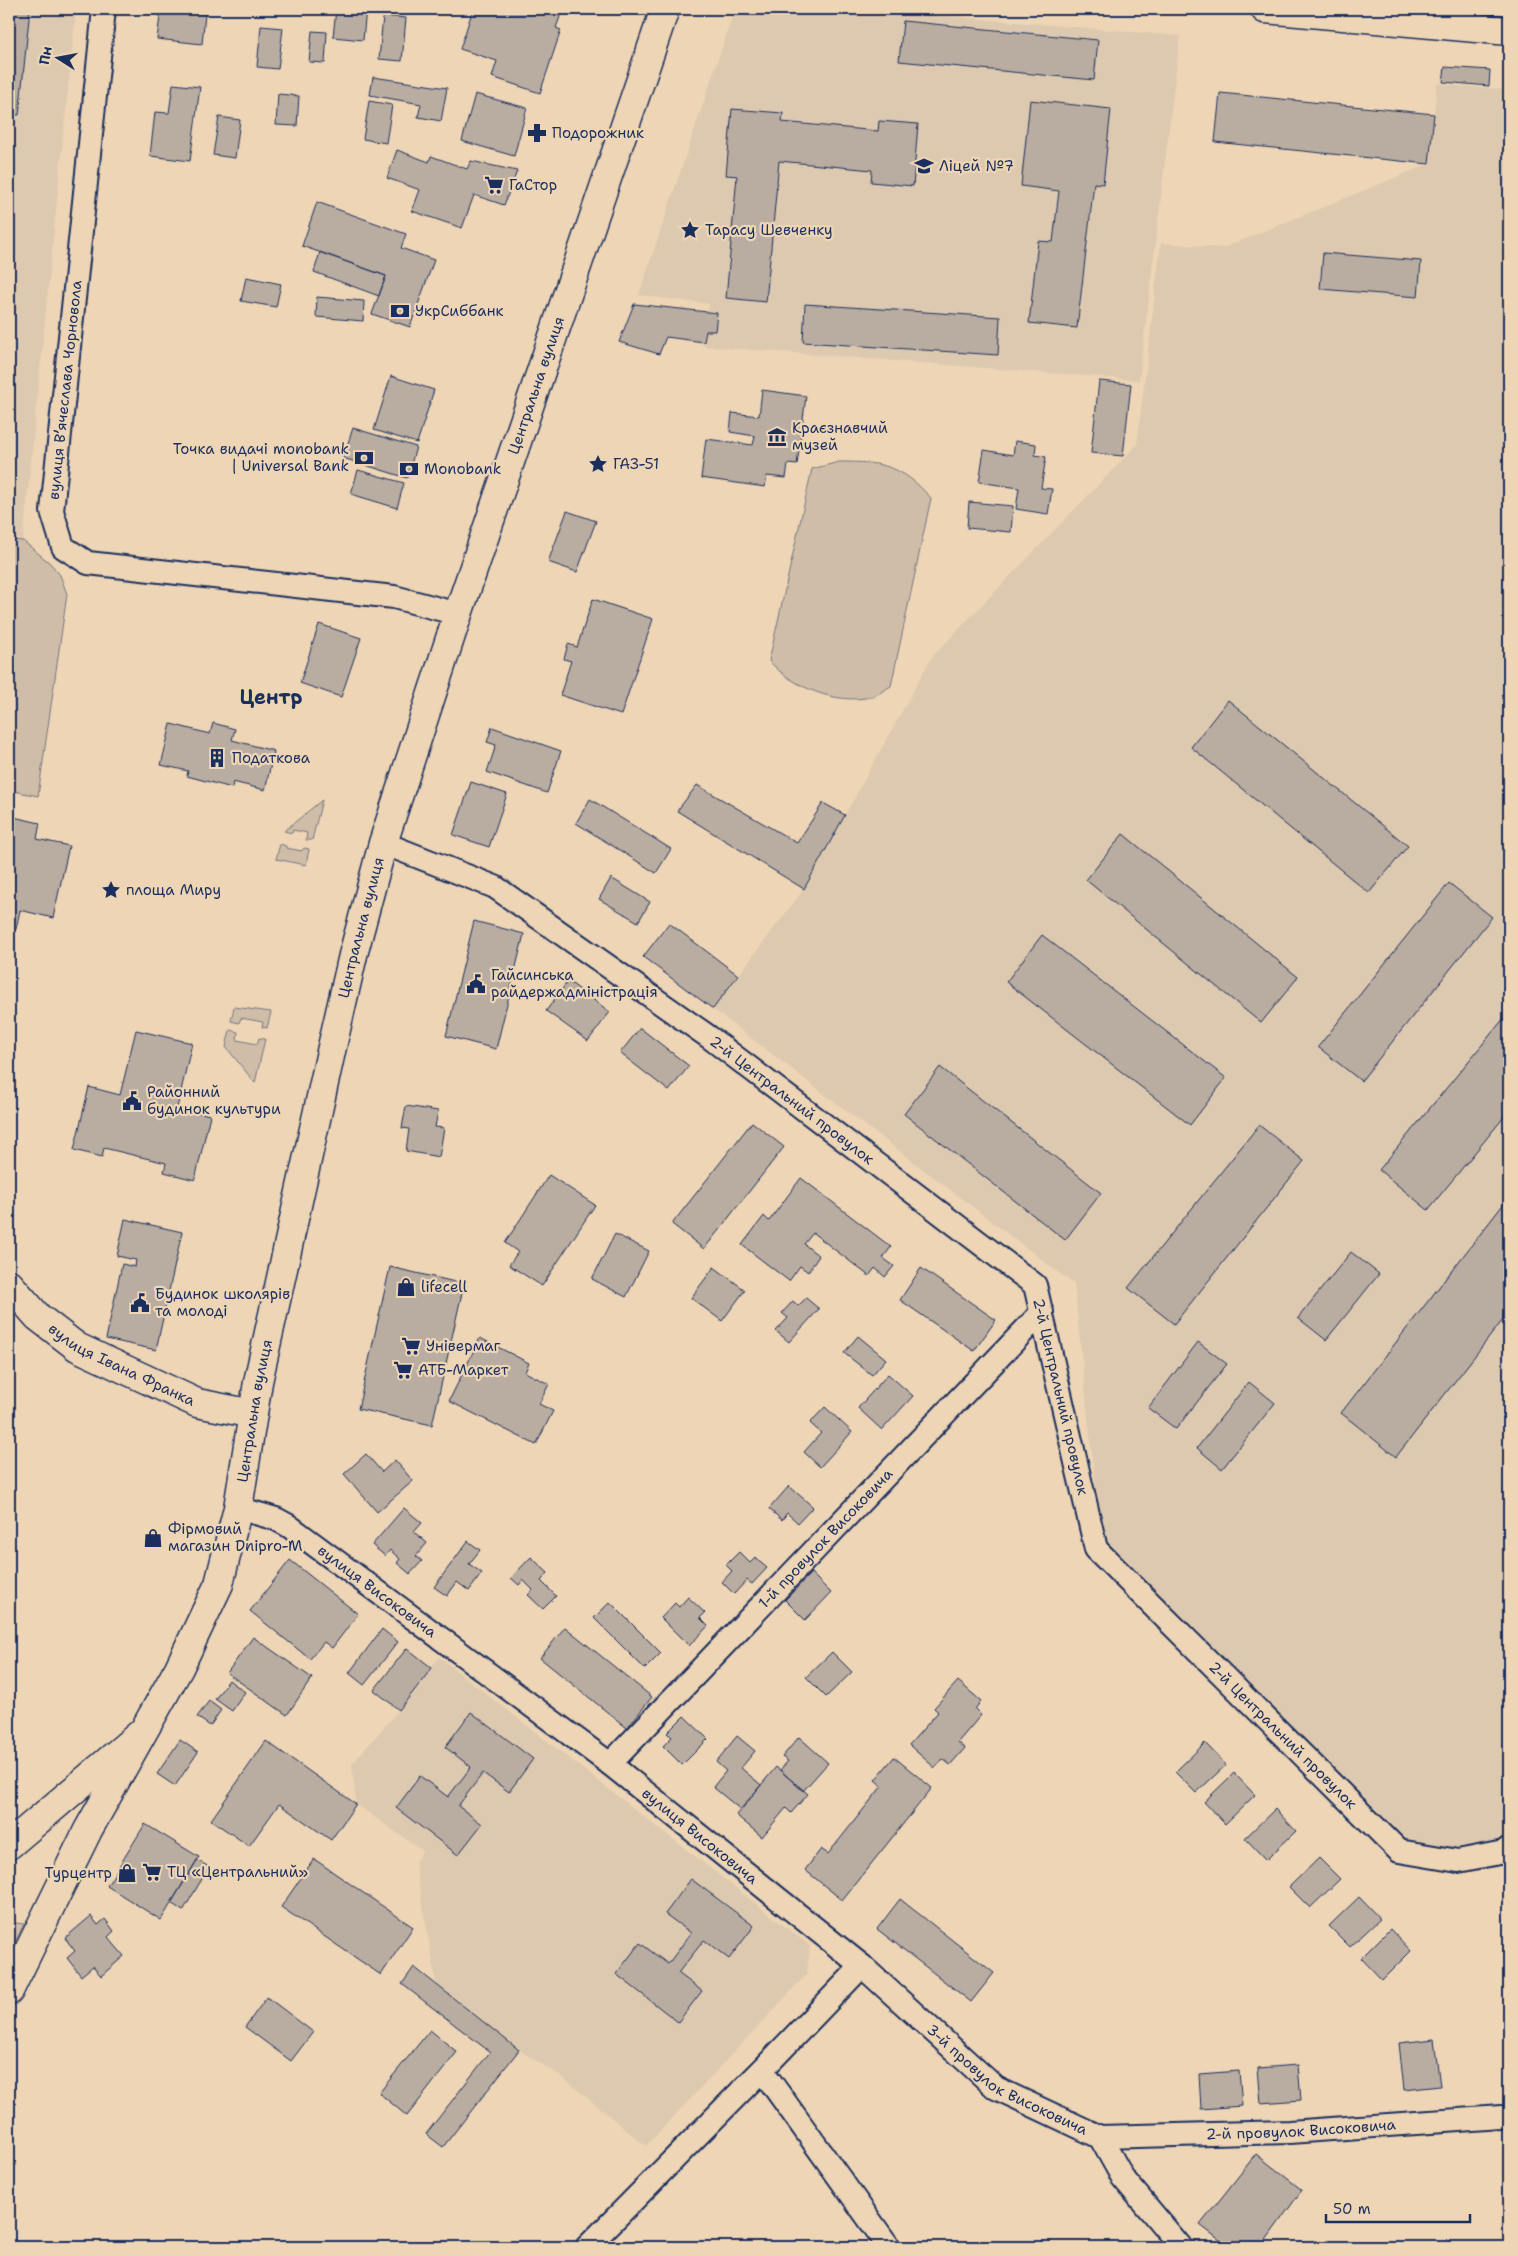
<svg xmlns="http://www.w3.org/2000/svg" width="1518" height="2256" viewBox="0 0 1518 2256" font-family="'Shantell Sans',sans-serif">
	<rect width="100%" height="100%" fill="#edd5b5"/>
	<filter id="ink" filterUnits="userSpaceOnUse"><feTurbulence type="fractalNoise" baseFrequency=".02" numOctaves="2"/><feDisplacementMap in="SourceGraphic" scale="10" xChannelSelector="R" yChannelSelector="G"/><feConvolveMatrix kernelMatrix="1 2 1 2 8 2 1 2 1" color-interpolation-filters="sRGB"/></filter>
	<g filter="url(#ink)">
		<path fill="#ddc9af" d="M9,9H76L23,541L9,540Z
			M735,9H862L1180,36L1139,380L704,346L709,304L639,295Z
			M1437,84L1509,90V1839L1458,1856L1403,1847L1102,1547L1074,1284L713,1009L804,889L932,657L1137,445L1161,243L1223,248L1429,164Z
			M439,1657L810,1946L807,1974L646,2146L561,2076L519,2050L437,1986L415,1862L423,1851L356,1804L352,1764L399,1710Z"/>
		<path fill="#cfbda8" stroke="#757683" d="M839,462C883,462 901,465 931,498L891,686C885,689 878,695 871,697C835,705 793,687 769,661L812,469Z
			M9,540L23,541L50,563L60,575L67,594L38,796L9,790Z
			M322,800L312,840H306L307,833L293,830L292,833L284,831Z
			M280,844L286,846V848L302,851L304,848L309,849L306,865L276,859Z
			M234,1007L271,1012L267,1028L262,1027L263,1022L241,1018L239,1023L231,1021Z
			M230,1030L238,1032L237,1040L257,1044L259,1038L265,1039L255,1083L226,1047Z
			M9,1922L24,1924L9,1954Z"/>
		<path fill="#b9aca0" stroke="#1b2f5e" d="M9,9H30L19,115L9,114Z
			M161,9H194V13L205,14L202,44L157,39Z
			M336,9H366L363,40L333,37Z
			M473,9H560L562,11L556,28L561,30L540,93L492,77L497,61L460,49Z
			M383,16L406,18L402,61L379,59Z
			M903,21L1098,40L1094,80L899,61Z
			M261,26L283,28L278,69L257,67Z
			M312,31L327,32L325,63L309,62Z
			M1445,67L1490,70L1489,86L1443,82Z
			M373,77L447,88L441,121L418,117L421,104L370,95Z
			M173,84L200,87L190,161L150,156L155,112L169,113Z
			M1220,93L1434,114L1429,164L1215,142Z
			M278,94L299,96L297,126L276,125Z
			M475,94L527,108L514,156L462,141Z
			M1030,100L1111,109L1103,184L1094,183L1077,328L1029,323L1038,241L1053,242L1059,191L1021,186Z
			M369,101L392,105L386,143L363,139Z
			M732,109L783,113L782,122L878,131L879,121L918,124L913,186L871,182L872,170L779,161L766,302L726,298L737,176L726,175Z
			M219,117L240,120L235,158L213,155Z
			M397,150L429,162L431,156L467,169L471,161L517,171L504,205L474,195L462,228L412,211L420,190L387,178Z
			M317,202L406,234L401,248L434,260L410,327L372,314L386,276L302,246Z
			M320,252L386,276L379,296L314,272Z
			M1323,253L1421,261L1418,297L1320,289Z
			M246,277L281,284L276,307L241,301Z
			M317,297L364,301L363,321L316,317Z
			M634,304L717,313L715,331H706L704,342L666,337L659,354L619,342Z
			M805,304L1000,317L998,355L803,342Z
			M391,376L434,390L417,443L374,430Z
			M1099,381L1131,384L1123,456L1091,453Z
			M762,390L806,396L797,465L788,464L786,478L767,476L765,487L701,478L706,439L753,445L755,436L730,432L732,413L759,416Z
			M353,428L416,447L407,478L343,458Z
			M1015,441L1036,444L1035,455L1046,457L1041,488L1052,489L1048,514L1016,509L1019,488L979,482L984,450L1013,455Z
			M358,470L404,483L397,508L351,494Z
			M969,502L1013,506L1011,532L967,528Z
			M567,511L596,521L577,572L548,562Z
			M593,599L653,619L621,715L560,695L571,661L564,659L568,644L577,647Z
			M319,624L361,638L341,697L300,683Z
			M1228,700L1408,846L1369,893L1191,747Z
			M213,723L235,729L232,740L274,751L265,790L233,782L232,788L187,776L188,771L161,765L171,724L210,734Z
			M492,727L561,751L547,793L487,772L496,745L487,742Z
			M471,782L507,794L489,847L453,835Z
			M697,785L797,843L823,803L845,815L804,889L677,811Z
			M590,799L671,849L656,873L576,823Z
			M9,816L40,823L37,839L69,846L53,918L20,910L16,929L9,927Z
			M1123,834L1298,977L1261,1023L1086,880Z
			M611,878L650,902L638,922L599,899Z
			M1449,883L1492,917L1361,1081L1318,1047Z
			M474,921L524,934L496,1049L446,1036Z
			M669,923L738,975L713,1009L643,957Z
			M1042,935L1226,1078L1190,1125L1006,982Z
			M568,981L610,1012L588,1041L546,1011Z
			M1509,1012V1111L1428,1210L1379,1170Z
			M640,1028L689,1066L669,1091L620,1053Z
			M136,1030L192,1043L177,1108L210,1115L195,1180L164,1172L166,1163L104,1148L102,1157L74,1150L89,1087L120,1095Z
			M940,1067L1101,1193L1065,1240L904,1114Z
			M406,1106L438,1111L435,1127L444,1128L439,1157L406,1151L409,1129L402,1128Z
			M752,1122L784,1147L704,1249L672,1224Z
			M1259,1125L1304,1161L1174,1324L1128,1288Z
			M549,1175L595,1205L542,1286L509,1265L518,1252L505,1243Z
			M801,1178L891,1247L883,1258L894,1266L885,1277L875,1268L869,1276L813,1233L804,1244L819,1256L808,1272L800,1266L789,1281L742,1245L764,1216L769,1221Z
			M1509,1197V1312L1396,1457L1341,1413Z
			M125,1219L182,1232L156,1350L106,1339L122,1264L135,1267L136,1260L117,1256Z
			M615,1234L649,1251L626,1297L592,1279Z
			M1351,1252L1379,1274L1326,1340L1298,1318Z
			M390,1267L464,1284L432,1425L358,1409Z
			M714,1267L745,1290L722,1321L691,1298Z
			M921,1268L996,1320L974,1351L900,1300Z
			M806,1298L819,1309L789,1342L776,1331L788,1318L782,1313L793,1301L798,1306Z
			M858,1336L886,1359L872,1375L844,1353Z
			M480,1338L529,1363L525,1372L549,1384L539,1404L553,1411L536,1445L449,1401Z
			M1198,1342L1227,1364L1176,1429L1148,1408Z
			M888,1374L913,1396L882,1430L858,1408Z
			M1249,1382L1275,1403L1222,1469L1197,1448Z
			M825,1407L852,1432L820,1467L804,1452L821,1433L810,1423Z
			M366,1454L382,1472L395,1460L413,1481L377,1512L344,1474Z
			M789,1486L813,1507L798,1523L787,1513L782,1520L769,1509Z
			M404,1508L422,1523L414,1532L427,1543L416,1556L422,1561L410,1574L397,1563L400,1559L390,1550L385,1556L372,1545Z
			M468,1541L480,1550L469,1564L482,1573L469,1591L457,1582L447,1596L434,1587Z
			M739,1552L750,1563L755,1558L767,1568L752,1584L747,1580L734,1594L722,1582L732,1571L726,1565Z
			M531,1557L548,1573L541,1581L556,1596L543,1609L528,1595L533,1590L523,1580L519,1585L511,1578Z
			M290,1560L358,1614L332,1648L324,1642L310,1659L250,1611Z
			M811,1573L831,1593L805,1620L785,1600Z
			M688,1597L705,1613L700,1618L708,1626L689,1646L661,1618L675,1603L679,1607Z
			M610,1602L661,1653L645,1669L594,1618Z
			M565,1627L652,1697L627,1728L540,1658Z
			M382,1629L398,1642L364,1685L349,1673Z
			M253,1637L312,1678L287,1715L227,1673Z
			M407,1648L432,1668L399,1710L374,1690Z
			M832,1652L852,1672L826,1697L806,1677Z
			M229,1680L245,1692L232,1711L215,1699Z
			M958,1681L981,1701L975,1709L981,1715L958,1742L965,1748L950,1765L943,1759L935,1768L909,1745L938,1712L934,1708Z
			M209,1701L221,1710L210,1726L197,1717Z
			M471,1712L533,1759L509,1792L483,1773L458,1806L482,1824L458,1855L396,1808L420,1776L448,1797L471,1767L445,1747Z
			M684,1716L708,1739L682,1765L663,1746L672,1737L667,1733Z
			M737,1736L755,1751L741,1768L761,1785L741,1810L713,1787L726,1771L716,1762Z
			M799,1737L828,1763L803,1791L780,1770L788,1761L782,1757Z
			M180,1740L198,1752L175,1786L157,1774Z
			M266,1741L356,1804L331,1840L279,1804L249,1846L211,1820Z
			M1205,1743L1226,1765L1196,1793L1175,1772Z
			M894,1757L932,1788L842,1900L805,1870L821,1849L828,1854L882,1786L875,1780Z
			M776,1767L808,1794L791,1813L786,1808L762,1837L736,1815Z
			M1234,1773L1255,1795L1225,1824L1204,1802Z
			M1275,1809L1296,1831L1266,1860L1245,1838Z
			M145,1824L199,1857L161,1920L107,1886Z
			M1319,1858L1340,1879L1310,1908L1289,1887Z
			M314,1859L413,1927L381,1975L281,1907Z
			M197,1860L209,1867L183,1911L171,1903Z
			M691,1879L754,1926L729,1959L704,1940L678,1973L702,1991L678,2022L616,1974L640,1943L668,1964L691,1933L665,1914Z
			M1359,1897L1380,1919L1350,1947L1329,1926Z
			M900,1899L994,1973L971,2002L877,1929Z
			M91,1916L98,1925L105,1919L114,1931L108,1937L124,1956L101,1976L93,1966L81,1976L67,1958L75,1951L65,1938Z
			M1390,1929L1411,1951L1382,1980L1361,1958Z
			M414,1967L519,2050L443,2147L426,2134L490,2052L402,1984Z
			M267,1997L313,2032L291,2061L245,2027Z
			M430,2030L457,2052L407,2116L379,2093Z
			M1434,2039L1440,2086L1404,2090L1399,2043Z
			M1298,2065L1301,2100L1261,2103L1258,2068Z
			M1239,2071L1242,2106L1201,2109L1199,2074Z
			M1256,2154L1302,2190L1261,2247H1229L1200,2225Z"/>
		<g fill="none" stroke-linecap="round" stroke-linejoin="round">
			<g stroke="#1b2f5e" stroke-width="26">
				<g id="minor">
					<path d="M104,9L52,511L63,547L88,563L394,597L458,614"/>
					<path id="s1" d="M383,843L495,887L709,1037L1035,1285L1096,1549L1399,1851L1458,1861L1504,1852L1509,1848"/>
					<path id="s2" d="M238,1508L276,1519L289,1526L610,1764L862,1966L762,2070L889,2247"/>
					<path id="s3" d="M610,1764L1042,1312"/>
					<path id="s4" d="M862,1966L996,2088L1100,2137L1123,2178L1181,2247"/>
					<path id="s5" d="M1100,2137L1289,2132L1501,2117"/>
					<path d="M587,2247L762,2070"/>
				</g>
			</g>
			<g stroke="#1b2f5e" stroke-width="31">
				<g id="tertiary">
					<path id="s6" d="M9,1284L38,1317L77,1347L197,1403L253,1414"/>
					<path d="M9,1845L140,1734"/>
				</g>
			</g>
			<g stroke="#1b2f5e" stroke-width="31">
				<path id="primary" d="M1265,9L1509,31"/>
			</g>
			<g stroke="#1b2f5e" stroke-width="31">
				<g id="trunk">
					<path id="s7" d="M9,1991L88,1830L179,1668L219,1584L238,1508L258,1382L332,1047L353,955L383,843L458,614L665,9"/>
				</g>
			</g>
			<use href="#minor" stroke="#edd5b5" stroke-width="22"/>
			<use href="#tertiary" stroke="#edd5b5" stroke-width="28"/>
			<use href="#primary" stroke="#edd5b5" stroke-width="28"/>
			<use href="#trunk" stroke="#edd5b5" stroke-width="28"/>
		</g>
	</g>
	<defs>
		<g id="pharmacy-bare" transform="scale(1.5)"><path d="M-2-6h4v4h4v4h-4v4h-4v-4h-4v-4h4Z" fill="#1b2f5e" stroke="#edd5b5" stroke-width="2.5" paint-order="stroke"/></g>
		<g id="school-bare" transform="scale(1.5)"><path d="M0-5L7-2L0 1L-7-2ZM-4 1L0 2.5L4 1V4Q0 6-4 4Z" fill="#1b2f5e" stroke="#edd5b5" stroke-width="2.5" paint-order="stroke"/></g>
		<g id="supermarket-bare" transform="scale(1.5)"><path d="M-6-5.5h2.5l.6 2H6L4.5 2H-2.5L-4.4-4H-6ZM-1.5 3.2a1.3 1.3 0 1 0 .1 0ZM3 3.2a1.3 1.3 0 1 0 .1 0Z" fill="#1b2f5e" stroke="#edd5b5" stroke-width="2.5" paint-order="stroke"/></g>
		<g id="sight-bare" transform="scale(1.5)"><path d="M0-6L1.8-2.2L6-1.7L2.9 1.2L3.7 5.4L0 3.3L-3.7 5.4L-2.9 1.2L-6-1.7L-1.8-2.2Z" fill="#1b2f5e" stroke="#edd5b5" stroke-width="2.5" paint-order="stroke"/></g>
		<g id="bank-bare" transform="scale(1.5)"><path d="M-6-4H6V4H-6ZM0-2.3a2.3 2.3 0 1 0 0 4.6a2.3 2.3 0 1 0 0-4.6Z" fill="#1b2f5e" stroke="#edd5b5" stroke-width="2.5" paint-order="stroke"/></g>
		<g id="museum-bare" transform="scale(1.5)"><path d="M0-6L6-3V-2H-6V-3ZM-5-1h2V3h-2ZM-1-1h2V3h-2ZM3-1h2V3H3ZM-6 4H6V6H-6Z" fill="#1b2f5e" stroke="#edd5b5" stroke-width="2.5" paint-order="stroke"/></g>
		<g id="building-bare" transform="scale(1.5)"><path d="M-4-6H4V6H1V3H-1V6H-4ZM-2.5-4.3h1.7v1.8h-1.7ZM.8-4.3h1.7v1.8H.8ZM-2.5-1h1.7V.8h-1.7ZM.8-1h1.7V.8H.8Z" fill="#1b2f5e" stroke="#edd5b5" stroke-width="2.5" paint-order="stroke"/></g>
		<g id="civic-bare" transform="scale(1.5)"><path d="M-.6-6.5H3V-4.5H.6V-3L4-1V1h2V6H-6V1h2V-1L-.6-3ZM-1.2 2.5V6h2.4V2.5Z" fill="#1b2f5e" stroke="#edd5b5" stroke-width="2.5" paint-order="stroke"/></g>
		<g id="shop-bare" transform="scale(1.5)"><path d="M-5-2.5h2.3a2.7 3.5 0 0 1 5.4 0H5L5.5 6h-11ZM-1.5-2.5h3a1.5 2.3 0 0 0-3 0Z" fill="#1b2f5e" stroke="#edd5b5" stroke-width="2.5" paint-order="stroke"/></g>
	</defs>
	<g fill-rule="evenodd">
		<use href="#pharmacy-bare" x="537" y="133"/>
		<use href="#school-bare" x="924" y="166"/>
		<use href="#supermarket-bare" x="494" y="185"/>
		<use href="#sight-bare" x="690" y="230"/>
		<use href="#bank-bare" x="400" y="311"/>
		<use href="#museum-bare" x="777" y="437"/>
		<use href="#bank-bare" x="364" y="458"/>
		<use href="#sight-bare" x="598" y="464"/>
		<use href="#bank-bare" x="409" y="469"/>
		<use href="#building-bare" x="217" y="758"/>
		<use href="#sight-bare" x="111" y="890"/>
		<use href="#civic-bare" x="476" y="984"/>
		<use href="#civic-bare" x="132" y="1101"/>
		<use href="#shop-bare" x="406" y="1287"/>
		<use href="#civic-bare" x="140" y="1303"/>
		<use href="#supermarket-bare" x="411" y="1346"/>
		<use href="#supermarket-bare" x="403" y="1370"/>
		<use href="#shop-bare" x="153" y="1538"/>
		<use href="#supermarket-bare" x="152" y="1872"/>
		<use href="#shop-bare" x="127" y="1873"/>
	</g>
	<g text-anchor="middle" stroke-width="4.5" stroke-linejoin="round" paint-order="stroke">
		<g font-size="15" fill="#1b2f5e" stroke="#edd5b5" text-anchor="start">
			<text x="552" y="138">Подорожник</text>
			<text x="939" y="171">Ліцей №7</text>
			<text x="509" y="190">ГаСтор</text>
			<text x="705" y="235">Тарасу Шевченку</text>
			<text x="415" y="316">УкрСиббанк</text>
			<text x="792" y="433">Краєзнавчий<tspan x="792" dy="17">музей</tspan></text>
			<text x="349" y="454" text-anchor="end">Точка видачі monobank<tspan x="349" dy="17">| Universal Bank</tspan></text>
			<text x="613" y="469">ГАЗ-51</text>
			<text x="424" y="474">Monobank</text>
			<text x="232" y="763">Податкова</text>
			<text x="126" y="895">площа Миру</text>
			<text x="491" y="980">Гайсинська<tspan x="491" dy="17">райдержадміністрація</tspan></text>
			<text x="147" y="1097">Районний<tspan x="147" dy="17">будинок культури</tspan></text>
			<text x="421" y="1292">lifecell</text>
			<text x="155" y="1299">Будинок школярів<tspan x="155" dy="17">та молоді</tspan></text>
			<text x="426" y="1351">Універмаг</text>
			<text x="418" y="1375">АТБ-Маркет</text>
			<text x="168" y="1534">Фірмовий<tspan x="168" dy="17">магазин Dnipro-M</tspan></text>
			<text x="167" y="1877">ТЦ «Центральний»</text>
			<text x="112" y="1878" text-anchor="end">Турцентр</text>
		</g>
		<g font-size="15" fill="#1b2f5e" stroke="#edd5b5">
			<text dy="5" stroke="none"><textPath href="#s7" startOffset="1700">Центральна вулиця</textPath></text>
			<text transform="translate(65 390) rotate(-84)" y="5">вулиця Вʼячеслава Чорновола</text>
			<text dy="5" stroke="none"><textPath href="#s7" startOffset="1130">Центральна вулиця</textPath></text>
			<text dy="5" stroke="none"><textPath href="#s1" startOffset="486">2-й Центральний провулок</textPath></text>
			<text dy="5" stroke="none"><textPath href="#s6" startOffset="141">вулиця Івана Франка</textPath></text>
			<text dy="5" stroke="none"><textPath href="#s1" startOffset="906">2-й Центральний провулок</textPath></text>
			<text dy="5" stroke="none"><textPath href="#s7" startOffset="635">Центральна вулиця</textPath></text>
			<text dy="5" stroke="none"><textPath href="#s3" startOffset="312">1-й провулок Високовича</textPath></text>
			<text dy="5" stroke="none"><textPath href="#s2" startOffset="164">вулиця Високовича</textPath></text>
			<text dy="5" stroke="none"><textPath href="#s1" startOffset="1326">2-й Центральний провулок</textPath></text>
			<text dy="5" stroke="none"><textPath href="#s2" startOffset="569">вулиця Високовича</textPath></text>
			<text dy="5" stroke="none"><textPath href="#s4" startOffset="186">3-й провулок Високовича</textPath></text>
			<text dy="5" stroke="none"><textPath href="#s5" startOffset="201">2-й провулок Високовича</textPath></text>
		</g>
		<g font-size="20" font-weight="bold" fill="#1b2f5e" stroke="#edd5b5">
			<text x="271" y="704">Центр</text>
		</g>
	</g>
	<rect width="1518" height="2256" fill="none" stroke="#edd5b5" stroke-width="30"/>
	<rect x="15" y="15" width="1488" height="2226" fill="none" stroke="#1b2f5e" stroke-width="2" filter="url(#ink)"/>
	<g transform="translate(58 58) rotate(281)" stroke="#edd5b5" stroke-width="4" paint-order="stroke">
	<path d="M0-4L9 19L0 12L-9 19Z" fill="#1b2f5e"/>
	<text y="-8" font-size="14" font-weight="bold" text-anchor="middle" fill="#1b2f5e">Пн</text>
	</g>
	<path d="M1326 2214v8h144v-8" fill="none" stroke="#1b2f5e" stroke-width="2.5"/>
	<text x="1333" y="2214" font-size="15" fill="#1b2f5e" stroke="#edd5b5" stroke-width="4" paint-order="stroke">50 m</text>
</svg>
